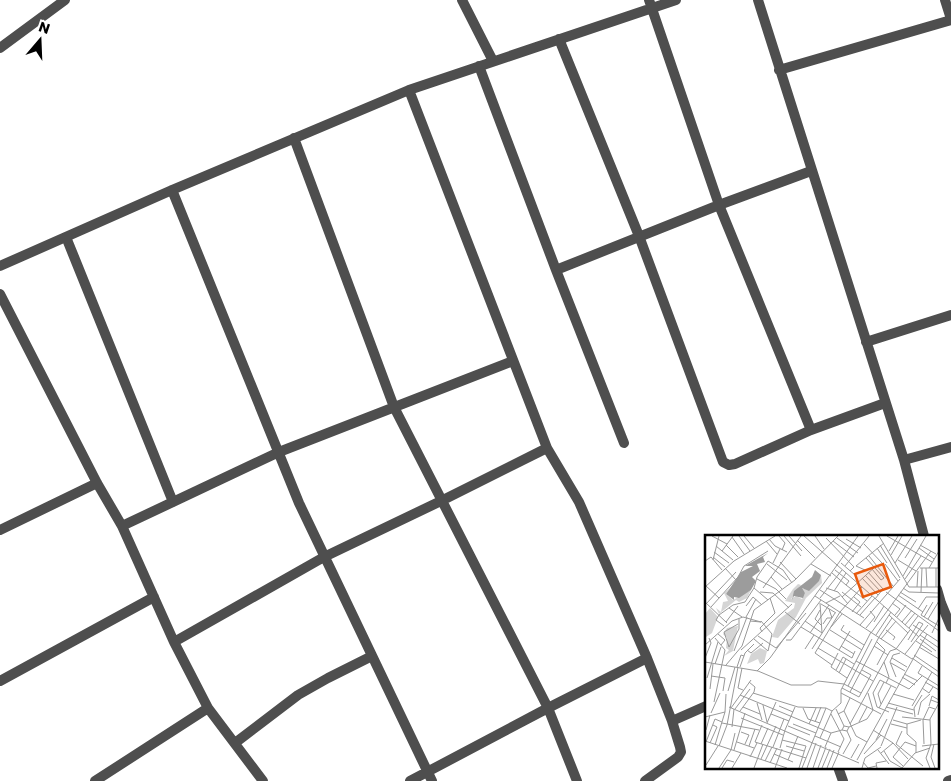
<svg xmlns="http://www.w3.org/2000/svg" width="951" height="781" viewBox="0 0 951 781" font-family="Poppins,sans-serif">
	<rect width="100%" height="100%" fill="#fff"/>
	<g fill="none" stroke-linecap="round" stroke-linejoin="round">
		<path stroke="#4e4e4e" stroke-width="10" d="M462,0L493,61
			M649,0L719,205L811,430
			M758,0L904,460L924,536
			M945,0L951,19
			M559,39L639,236L723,462L729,465L735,464L811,430L885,403
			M0,48L65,0
			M479,66L556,270L624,443
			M779,70L951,20
			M409,90L547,448L579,502L647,658L672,721L680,747L681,752L678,757L645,781
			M294,138L394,407L548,708L577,781
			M172,190L299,503L432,781
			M66,237L173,502
			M0,266L172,190L409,90L676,0
			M556,270L719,205L811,171
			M0,294L97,483L122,526L174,642L208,708L263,781
			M866,342L951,315
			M904,460L951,447
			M122,526L279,452L513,361
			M0,530L97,483
			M937,589L941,603L951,627
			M174,642L324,557L443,500L547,448
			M0,681L154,597
			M672,721L706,706
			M235,743L298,695L328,678L372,656
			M838,767L843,781
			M95,781L208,708
			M410,781L548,708L647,658
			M948,781L951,780"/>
	</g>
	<g transform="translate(705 535)">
		<rect width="234" height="234" fill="#fff"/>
		<path d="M116,40L117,48L101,63L91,82L73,103L67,102L73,85L89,73L90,68L80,66L88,54L93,49L96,50L86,64L91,61L97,64L100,58L96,53L105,55ZM25,53L21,59L28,65L46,55L42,63L34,67L31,65L14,79L11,73L16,77L18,67L23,66L19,58ZM5,73L13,82L7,98L1,102L0,79ZM33,91L28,116L19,121L24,115L21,113L22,103L18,99L22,93ZM55,113L62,116L59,128L55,129L53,124L42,129L46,119Z" fill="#d5d5d5"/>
		<path d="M63,18L58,22L60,27L52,29L55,36L47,42L51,46L46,55L34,63L29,62V65L21,59L36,37L48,31H40ZM110,35L116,40L114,46L104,56L97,53L100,58L98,63L89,61L87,65L89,56L107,42Z" fill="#9c9c9c"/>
		<path fill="none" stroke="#999" stroke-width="1" d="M7,1L22,9M34,1L45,16M39,1L49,13M74,1L80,8L77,15M79,1L96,21M84,1L97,16M99,1L214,102M110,1L119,14M174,1L204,52H234M182,1L227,27M27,2L39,19M121,3L149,32L145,36M132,3L153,18M64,4L70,11L82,17M141,4L156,13M92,5L110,23M61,6L72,19M128,6L149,22M159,9L178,29M21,10L33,22M175,10L195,43M215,10L231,19M11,11L28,25M172,13L182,28M214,13L229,24M17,16L28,1M184,16L193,1M9,17L24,28M186,20L197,1M164,21L188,51M8,22L20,32M161,23L179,43M200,23L212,4M8,25L14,1M193,25L211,36M0,26L6,22L17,35M75,27L91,44M68,28L75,14M136,28L150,40M190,28L207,1M62,29L82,45M106,29L126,41M180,29L193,46M140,31L164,1M20,33L31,45M215,33H234M221,33L222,52M224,33L234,16M231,33V52M167,34L176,45L179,43M130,35L144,46L141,50L162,66M160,35L151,31L179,8M163,37L178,54L170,64M127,38L141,50M160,40L176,57M198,41L221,1M66,42L77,54M157,43L173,60M52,44L71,54L81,64M200,44L216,21M1,51L14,63M0,52L29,26L70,1M212,52L213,36M49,53L52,42L63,26L78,35L87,48M58,53L96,1M121,53L133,57L143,69M198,53L204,57L234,58M115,55L159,83M129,56L141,38M55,57L68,58L84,73M137,57L156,72M181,57L234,96M195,57L211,67M216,57L217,33M193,60L218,77M110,61L207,124M137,62L172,30M65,63L70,78M115,63L137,35M0,67L22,88M115,68L117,98M121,68L135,61M187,68L195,74L190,80M116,69L131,78M0,70L31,37M222,70L216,80L234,91M41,71L48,62L57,70M6,72L33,42L39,31L63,16M24,73L37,82M213,74L221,62H234M115,75L110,84L117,91M80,77L95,89M135,77L157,52M147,77L155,67L149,62M151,79L167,61M155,80L170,63M184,80L203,98M41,82L51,64M192,82L201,70M219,82L228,67M223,84L234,66M56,86L67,99L63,116M100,86L117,98M21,87L33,71M169,87L179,71M197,87L207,75M33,89L19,97L24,112L34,94V84M118,89L122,83H127L124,74M139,90L136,95L159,110M155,90L195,44M200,90L210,78M208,90L234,107M19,91L11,85L14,80L28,70L40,67L49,53L63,65M96,92L147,123L150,116M126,92L137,79M161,93L170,82L165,76M204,93L213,81M125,95L157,115M181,95L190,102L188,105M57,97L55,93L70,78M105,98L124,70M166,98L226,16M227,98L234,83M13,99L20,105L16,110M171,100L186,77M215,100L234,113M53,101L71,113L101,78M174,102L187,83M49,104L63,116M176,104L191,86M215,104L231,116M81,105H86L116,65M203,105L214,87M211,106L227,117M172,107L180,115L172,130M206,107L218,89L214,87M0,110L27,86L38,82L56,87L45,86M136,111L149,119M169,111L183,120M214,112L234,124M113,113L168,146M100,114L109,100M107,114L130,78M36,115L87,69M42,115L46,118L58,108M134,115L145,96M29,116L42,82M133,118L126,132L142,143M200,119L223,90M209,120L234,137M0,123L6,108L4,103M187,123L202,132M207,123L234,142M151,126L204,154L217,141M0,127L53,136L86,150H106L113,146L139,149M179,127L184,142L181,148M186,128L200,136M10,129L16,112M21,130L37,111L49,75L90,45L133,1M127,130L110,118L135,77M217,131L213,138L234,151M32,132L36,120L39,121M35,132L40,118L49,109M37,133L33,153L38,155M131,135L138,122L149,129M52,136L65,123L153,1M134,138L141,124M199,139L213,146M6,141L20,143L18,156M191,142L185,127L188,120L195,118M197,142L210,150M2,143L13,107M220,147L234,155M139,149L156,158M143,151L167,104M137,153L154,162L166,140L157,135M217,153L224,158L228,152M5,154L8,129M23,156L30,132M145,157L174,102M48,158L93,172L121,173L127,176M136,158L176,179M188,159L209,165M35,160L126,198L137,195M9,167L20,115L10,103M52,168L57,185M183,168L209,175M176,169L173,159L179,147M58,170L62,187M74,171L88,177M207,171L227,137M224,171L227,161L234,165M24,172L154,228M38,172L55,179M181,172L208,179M26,173L46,145M98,173L103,184L115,188M174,173L186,151M30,174L45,154M131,174L139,191M35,176L49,157L50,152L44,147M139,176L151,201L162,207M20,177L21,159M184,177L172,172L168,158L175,145L191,153M6,178L15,158M66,179L84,186M126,179L139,204L133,217M133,179L139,176L145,163M213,180L216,167L225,159M0,182L20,177M197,182L225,185M210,182L209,173L217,160M36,183L78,200M188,185L202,189L216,185M110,187L116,172M154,187L162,172M17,188L54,195M62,188L71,167M88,189L111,198M104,189L111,173M145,189L185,116L191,114L205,95M186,189L202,193M202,189V199L211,207V218M57,190L50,207L101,223M83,191L105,200M27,192L29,174M144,192L162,184L168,175L163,158M1,195L5,180M80,195L90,172M168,195L188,208L176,218M197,196L191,209L218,231M36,197L44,200L40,209M110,201L136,212M115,203L127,176L136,168V155L166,97M77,205L101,211L94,233M171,205L182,184M0,206L82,233M1,207L10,184L17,187M32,207L49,213M5,208L12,192L8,190M188,208L203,224M56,209L63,193M219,209L218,185L224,172L230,174M229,209L226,222L230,233M10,210L20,177M14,211L22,190L33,132M44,211L50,194M81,211L99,216M176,211L192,172M217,211L234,209M68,212L79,184M120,212L126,198M75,213L80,195M26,215L30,198M29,215L40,178M173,215L184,229M179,216L185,226L197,233L210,218L225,213M69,219L88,227M138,219L146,205L142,196L144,192L139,191L137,195L142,196M159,219L176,200M45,222L52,208M146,223L154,209M56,224L71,191M83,225L93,201M152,225L222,99M60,226L67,212M158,227L163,233L171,231M65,228L72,213M1,230L13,211M198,231L188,222L200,207L211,211M14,233L26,215M17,233L22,225L29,227M27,233L36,218M49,233L58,209M70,233L77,214M97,233L121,173M102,233L111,208M108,233L116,210M113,233L121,212M117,233L125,214M122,233L129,215M127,233L134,217M157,233L160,223L176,212M172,233L171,228L181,226M225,233L221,223L226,209L225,184L234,168L226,165"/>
		<path fill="#e8590c" fill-opacity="0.15" stroke="#e8590c" stroke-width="2.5" d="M178,29L186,52L158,62L150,39Z"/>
		<rect width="234" height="234" fill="none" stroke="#000" stroke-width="2.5"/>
	</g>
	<g transform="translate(40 40) rotate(19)" stroke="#ffffff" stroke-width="4" paint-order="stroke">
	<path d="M0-4L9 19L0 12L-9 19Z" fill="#000000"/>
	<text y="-8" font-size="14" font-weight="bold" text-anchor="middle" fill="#000000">N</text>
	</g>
</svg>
